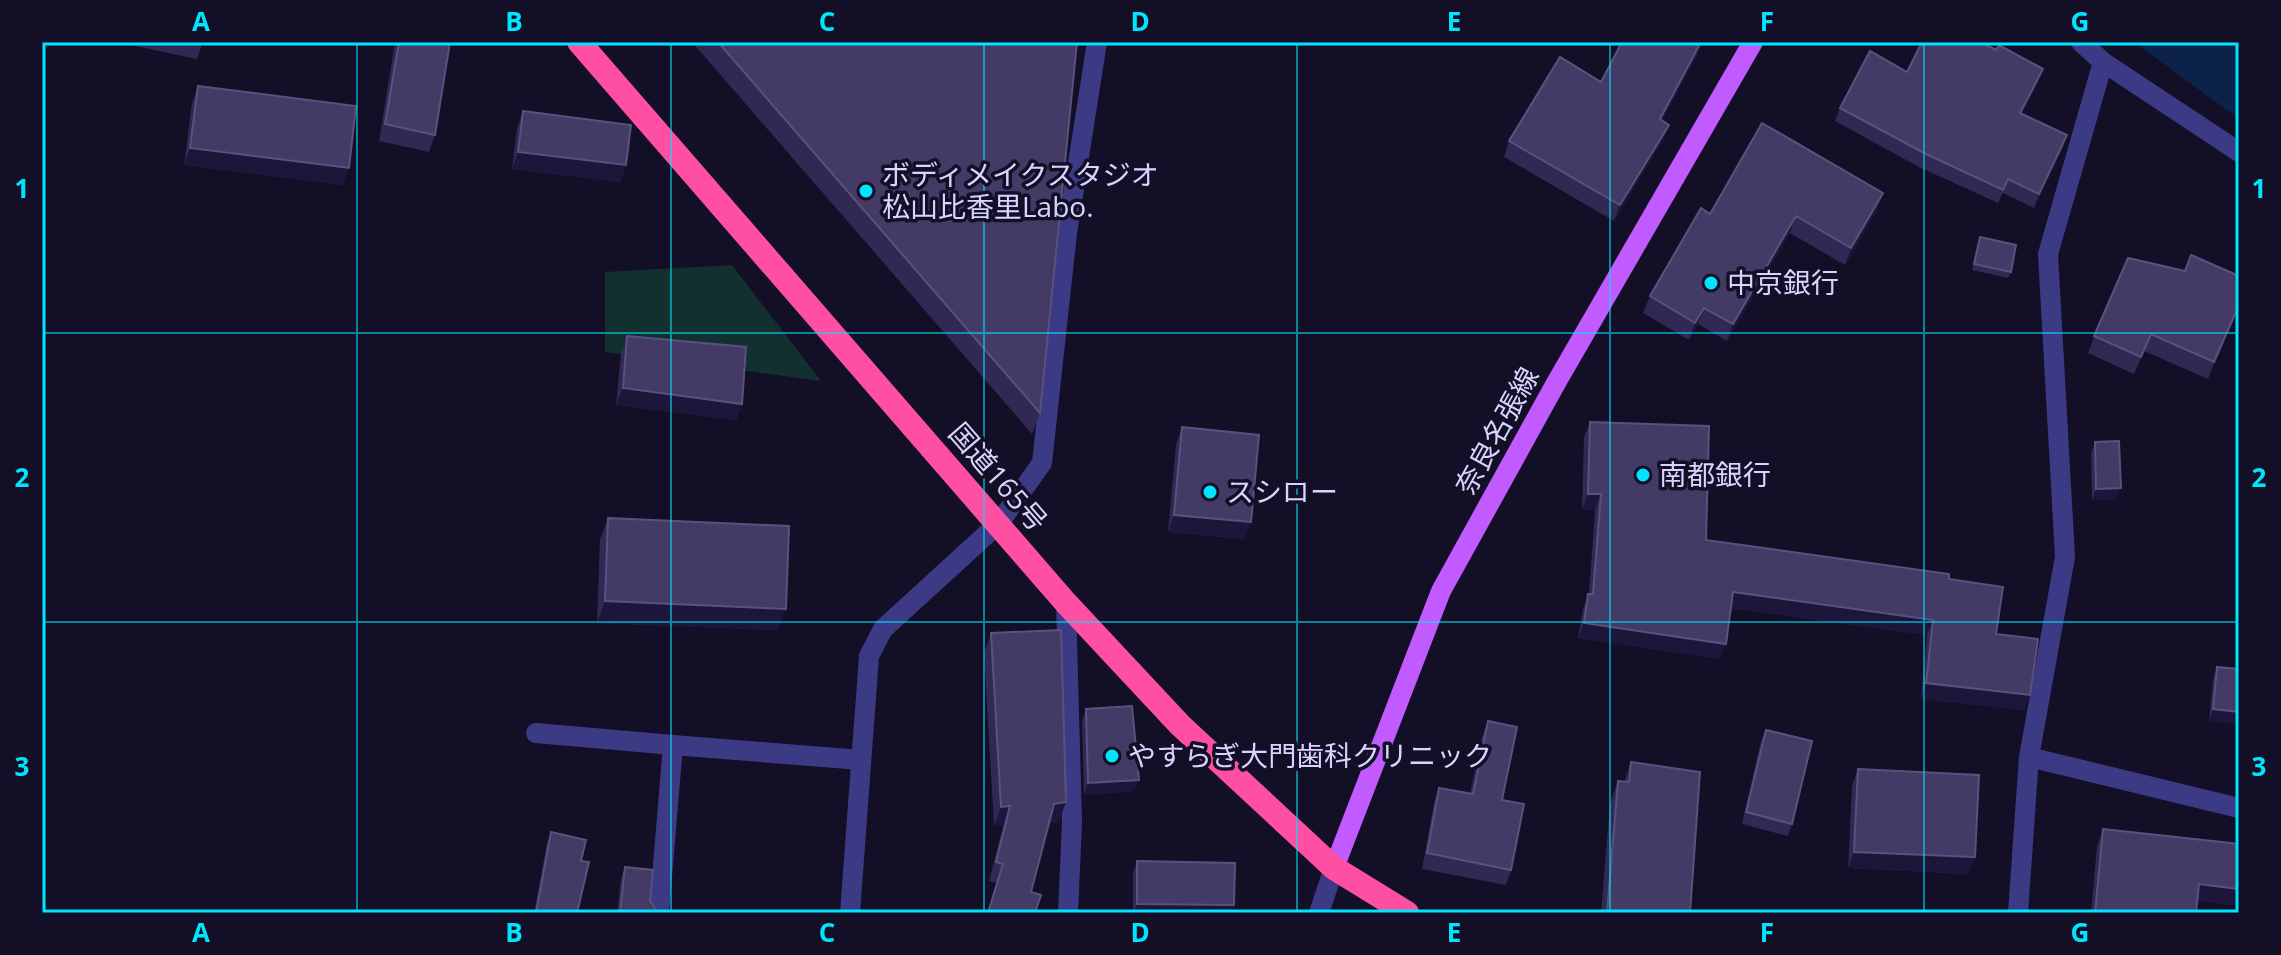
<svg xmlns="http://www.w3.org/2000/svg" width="2281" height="955" viewBox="0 0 2281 955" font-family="'Open Sans','Noto Sans JP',sans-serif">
	<rect width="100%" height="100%" fill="#130f26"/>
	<path fill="#12302f" d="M732,265L821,381L605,352V272Z"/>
	<path fill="#0c2248" d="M2134,42H2239V119Z"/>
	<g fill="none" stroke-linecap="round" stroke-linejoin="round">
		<path stroke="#3d3a85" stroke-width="20" d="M2081,42L2103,62L2239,152
			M1066,603L1072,822L1068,913
			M536,733L673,745
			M2029,757L2239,808
			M659,913L673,745L861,760
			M850,913L869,656L883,629L999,523L1042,463L1067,233L1097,42
			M1319,913L1334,868
			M2018,913L2029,757L2065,557L2048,254L2103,62"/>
		<path stroke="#c25bff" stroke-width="20" d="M1334,868L1441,591L1556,383L1753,42"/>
		<path stroke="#ff4fa3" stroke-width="24" d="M579,42L1066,603L1180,725L1334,868L1407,913"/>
	</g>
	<path fill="#312854" d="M130,42H203L197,59L130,45Z
		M395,42H450L435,135L429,152L379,141Z
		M692,42H1077L1040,413L1032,434Z
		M1996,50L2043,69L2038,82L2022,113L2067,135L2062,149L2034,208L2003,193L1998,203L1921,168L1835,121L1840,108L1907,72Z
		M1698,53L1662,120L1669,125L1663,140L1614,221L1504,157L1509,141L1601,82Z
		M198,86L343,185L184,165L192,103Z
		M523,111L626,165L620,182L512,169L517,128Z
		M1877,210L1845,265L1790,233L1727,341L1698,324L1689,340L1643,313L1650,296L1710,214Z
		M1980,237L2011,272L2008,278L1972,270Z
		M2185,271L2239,276V307L2208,379L2144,351L2134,374L2088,353L2094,336Z
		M627,336L742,404L736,420L616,405L621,353Z
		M1590,422L1706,540L1949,579L1996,634L2030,695L2024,710L1921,699L1927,635L1731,608L1720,659L1578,638L1583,609L1589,594L1595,510L1582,509L1584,437Z
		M1182,427L1245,539L1168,532L1176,444Z
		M2095,442L2116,500H2092L2091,453Z
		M608,518L778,630L597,623L600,539Z
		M991,633L1059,822L1049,823L1031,892L1035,913H987L996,883L989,881L1003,826H994L984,653Z
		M2217,667L2239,669V724L2209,721L2213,679Z
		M1086,709L1134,791L1084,795L1082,721Z
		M1488,721L1502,800L1511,870L1506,885L1422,869L1434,803L1439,788L1470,794L1482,737Z
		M1766,730L1792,824L1788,836L1742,824L1761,741Z
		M1631,762L1690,913H1601L1610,803L1618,781L1624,782Z
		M1858,769L1969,874L1848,868L1852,786Z
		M2103,829L2239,844V906L2197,901L2196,913H2091L2097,846Z
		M551,832L581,861L577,913H534L547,843Z
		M1137,861L1232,913H1133V873Z
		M625,867L650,901L658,913H617L621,878Z"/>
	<path fill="#1d163a" d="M1701,42L1698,53L1655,135L1660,119Z
		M2043,69L2038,82L2015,126L2020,113Z
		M1669,125L1663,140L1614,221L1620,205Z
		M2067,135L2062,149L2034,208L2039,194Z
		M190,148L349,168L343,185L184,165Z
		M518,152L626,165L620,182L512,169Z
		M1883,193L1877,210L1845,265L1851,248Z
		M1796,216L1790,233L1727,341L1733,324Z
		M2239,305V307L2208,379L2214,362Z
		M1704,308L1698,324L1689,340L1695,323Z
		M623,388L742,404L736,420L616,405Z
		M2121,488L2116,500H2092L2096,489Z
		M1588,494H1601L1595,510L1582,509Z
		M1174,515L1251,522L1245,539L1168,532Z
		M1733,592L1933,620L1927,635L1727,607Z
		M605,601L786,609L778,630L597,623Z
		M1584,623L1726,644L1720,659L1578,638Z
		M1926,683L2030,695L2024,710L1921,699Z
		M2213,709L2239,712V724L2209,721Z
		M1139,780L1134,791L1084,795L1088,783Z
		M1066,802L1059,822L1047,824L1054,804Z
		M1010,806L1003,826H994L1001,807Z
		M1854,852L1975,857L1969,874L1848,868Z
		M2199,884L2239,889V906L2193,901Z
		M1137,904L1234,905L1232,913H1134Z"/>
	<path fill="#433a66" stroke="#5a527e" stroke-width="2" d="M399,42H450L435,135L385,124Z
		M718,42H1077L1040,413Z
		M1622,42H1701L1660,119L1669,125L1620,205L1509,141L1560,57L1601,82Z
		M1922,42H1981L1996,50L1999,45L2043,69L2020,113L2067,135L2039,194L2008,179L2003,190L1926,154L1840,108L1870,51L1907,72Z
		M198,86L356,106L349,168L190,148Z
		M523,111L631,125L626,165L518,152Z
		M1762,123L1883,193L1851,248L1796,216L1733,324L1704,308L1695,323L1650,296L1701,208L1710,214Z
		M1980,237L2016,245L2011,272L1974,264Z
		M2191,255L2239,276V305L2214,362L2151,334L2141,357L2094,336L2128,258L2185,271Z
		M627,336L746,347L742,404L623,388Z
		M1590,422L1709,426L1706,540L1949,574V579L2003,587L1996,634L2038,639L2030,695L1926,683L1933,620L1733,592L1726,644L1584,623L1588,594H1593L1601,494H1588Z
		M1182,427L1259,435L1251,522L1174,515Z
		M2119,441L2121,488L2096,489L2095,442Z
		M608,518L789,526L786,609L605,601Z
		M1061,630L1066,802L1054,804L1031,892L1041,895L1035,913H988L1003,864L996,862L1010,806L1001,807L991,633Z
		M2217,667L2239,669V712L2213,709Z
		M1132,706L1139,780L1088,783L1086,709Z
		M1488,721L1517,727L1502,800L1524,804L1511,870L1427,853L1439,788L1473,794Z
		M1766,730L1812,741L1792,824L1746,812Z
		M1631,762L1700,772L1690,913H1607L1618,781L1629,782Z
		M1858,769L1979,775L1975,857L1854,852Z
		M2103,829L2239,844V889L2199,884L2196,913H2095Z
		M551,832L586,840L581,861L589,862L577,913H536Z
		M1137,861L1235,863L1234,905L1137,904Z
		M625,867L653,870L650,901L658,913H620Z"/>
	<path fill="none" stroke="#00e5ff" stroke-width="2" stroke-opacity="0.55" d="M357,42V913M671,42V913M984,42V913M1297,42V913M1610,42V913M1924,42V913M42,333H2239M42,622H2239"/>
	<g fill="#00e5ff" stroke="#130f26" stroke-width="3">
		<circle cx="866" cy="191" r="8"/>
		<circle cx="1711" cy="283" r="8"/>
		<circle cx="1643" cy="475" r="8"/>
		<circle cx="1210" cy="492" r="8"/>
		<circle cx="1112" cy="756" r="8"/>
	</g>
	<g text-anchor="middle" stroke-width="7" stroke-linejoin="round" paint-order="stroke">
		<g font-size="28" fill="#d9d4ff" stroke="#130f26" text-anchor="start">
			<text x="882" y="185">ボディメイクスタジオ<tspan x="882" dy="32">松山比香里Labo.</tspan></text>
			<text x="1727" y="293">中京銀行</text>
			<text x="1659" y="485">南都銀行</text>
			<text x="1226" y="502">スシロー</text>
			<text x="1128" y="766">やすらぎ大門歯科クリニック</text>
		</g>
		<g font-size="28" fill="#d9d4ff" stroke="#130f26">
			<text transform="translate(1497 431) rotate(-61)" y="10">奈良名張線</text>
			<text transform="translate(998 477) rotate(49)" y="10">国道165号</text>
		</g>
	</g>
	<rect width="2281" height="955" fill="none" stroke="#130f26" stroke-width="88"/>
	<rect x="44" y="44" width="2193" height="867" fill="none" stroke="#00e5ff" stroke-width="3"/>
	<g font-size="26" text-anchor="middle" font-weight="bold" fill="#00e5ff">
		<text x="201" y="31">A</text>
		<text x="514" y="31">B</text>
		<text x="827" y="31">C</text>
		<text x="1140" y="31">D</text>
		<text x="1454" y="31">E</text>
		<text x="1767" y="31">F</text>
		<text x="2080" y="31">G</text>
		<text x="22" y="198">1</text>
		<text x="2259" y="198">1</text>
		<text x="22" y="487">2</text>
		<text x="2259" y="487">2</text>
		<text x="22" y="776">3</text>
		<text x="2259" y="776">3</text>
		<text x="201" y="942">A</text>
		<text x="514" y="942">B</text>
		<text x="827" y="942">C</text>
		<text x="1140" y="942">D</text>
		<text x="1454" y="942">E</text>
		<text x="1767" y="942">F</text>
		<text x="2080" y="942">G</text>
	</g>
</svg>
